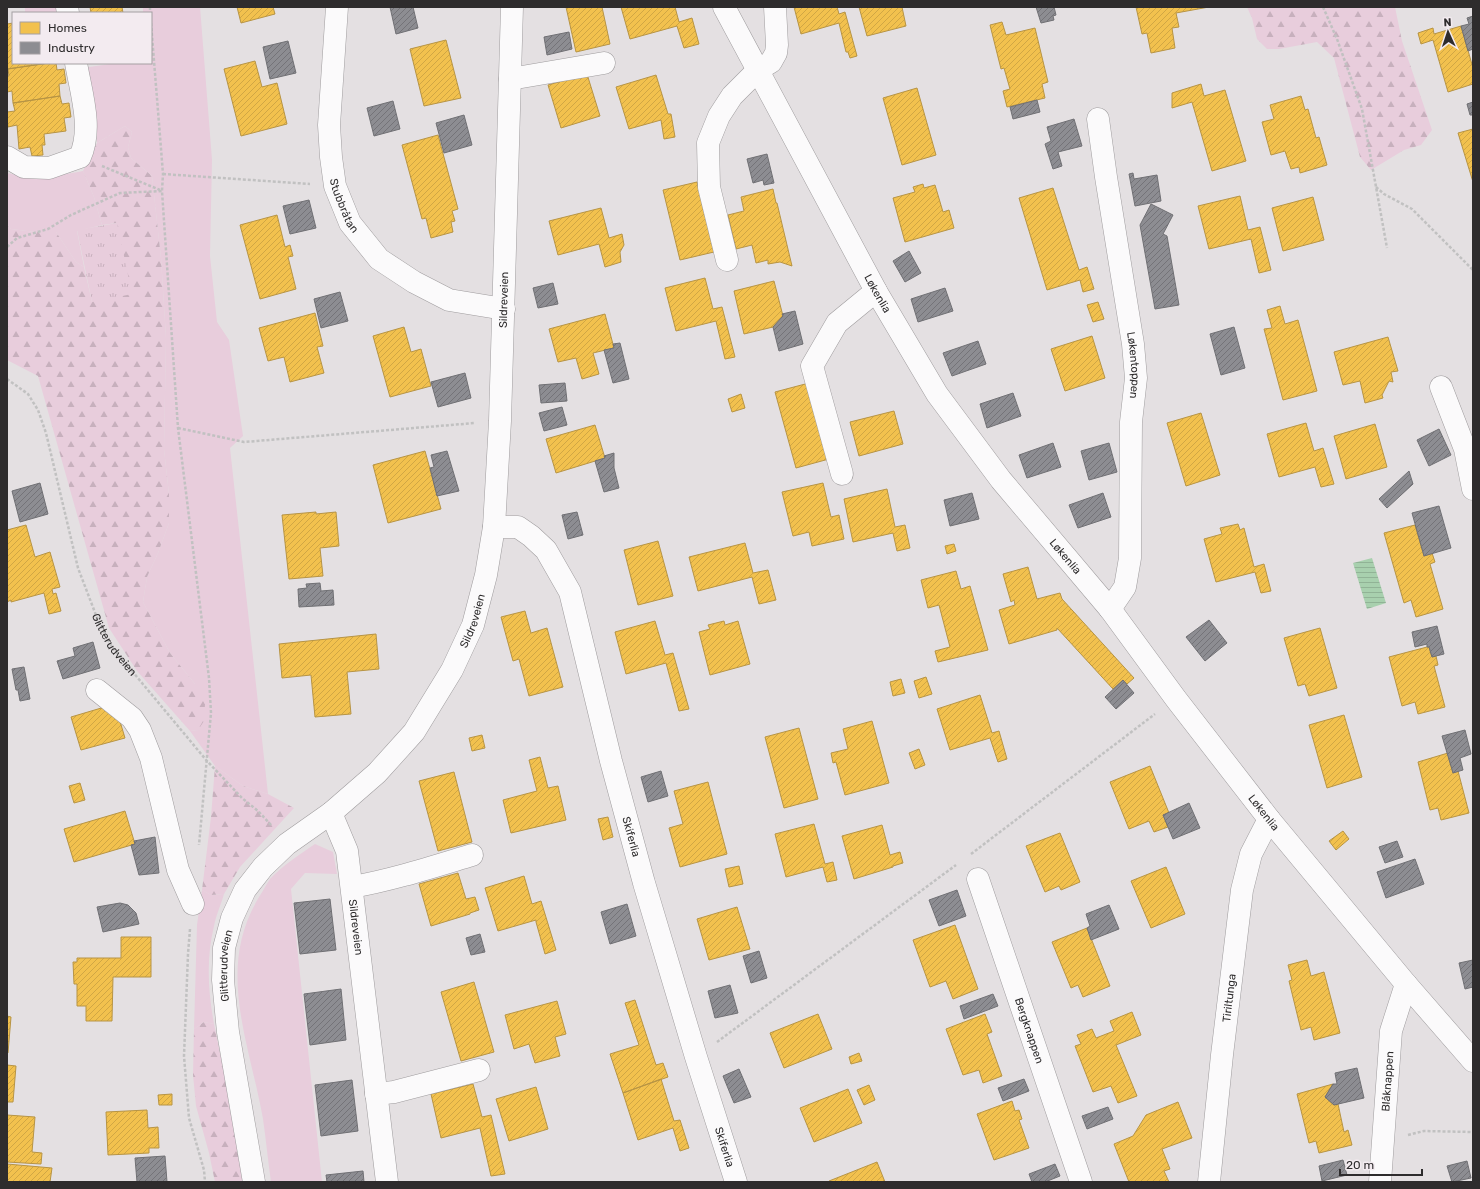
<svg xmlns="http://www.w3.org/2000/svg" width="1480" height="1189" viewBox="0 0 1480 1189" font-family="Rubik,sans-serif">
	<defs>
		<pattern id="forest-firs" width="22" height="20" patternUnits="userSpaceOnUse"><rect width="22" height="20" fill="#e8cddc"/><path d="M5 1l3.5 6h-7zM16 11l3.5 6h-7z" fill="#c7b0bd"/></pattern>
		<pattern id="park-tufts" width="24" height="20" patternUnits="userSpaceOnUse"><rect width="24" height="20" fill="#e8cddc"/><path d="M3 7l-1-3M5 7V3M7 7l1-3M15 17l-1-3M17 17v-4M19 17l1-3" fill="none" stroke="#c7b0bd"/></pattern>
		<pattern id="water-rules" width="6" height="5" patternUnits="userSpaceOnUse"><rect width="6" height="5" fill="#a8d0ae"/><path d="M0 2.5h6" fill="none" stroke="#91b396"/></pattern>
		<pattern id="homes-hatch" width="6" height="6" patternUnits="userSpaceOnUse"><rect width="6" height="6" fill="#f2c14e"/><path d="M-1 1l2-2M0 6l6-6M5 7l2-2" fill="none" stroke="#d0a644"/></pattern>
		<pattern id="industry-hatch" width="6" height="6" patternUnits="userSpaceOnUse"><rect width="6" height="6" fill="#8d8d92"/><path d="M-1 1l2-2M0 6l6-6M5 7l2-2" fill="none" stroke="#747378"/></pattern>
	</defs>
	<rect width="100%" height="100%" fill="#e4e0e2"/>
	<path fill="#e8cddc" d="M143,7H200L212,160L210,256L217,322L229,340L243,436L230,448L268,794L243,786L215,766L190,731L198,730L195,684L170,653L143,602L147,577L158,553L169,523V494L164,449L166,338L161,258L152,176L131,158L128,147L132,132L125,126L97,143L95,123L83,68L116,63H151V13H143Z
		M83,171L94,197L102,225L77,231L84,267L76,262L56,232H35L11,229L7,223V173C36,180 55,176 83,171Z
		M315,844L333,852L337,874L305,873L291,889L322,1182H271C268,1161 266,1140 263,1119C250,1044 215,969 259,897C263,891 266,885 270,879C283,865 299,855 315,844Z
		M202,890L211,895L224,894C221,905 216,915 214,926C206,959 208,991 214,1024L204,1022L194,1029L197,925Z"/>
	<path fill="url(#forest-firs)" d="M1247,7H1395L1402,41L1432,130L1421,145L1404,150L1371,170L1360,157L1334,58L1317,42L1279,49H1267L1257,39L1252,18Z
		M125,126L132,132L128,147L131,158L152,176L161,258L166,338L164,449L169,494V523L158,553L147,577L143,602L170,653L195,684L205,704L204,721L198,730L190,731L137,671L109,628L38,376L7,360V223L11,229L35,232H56L76,262L84,267L92,302L117,223L102,225L94,197L83,171L97,143Z
		M215,766L243,786L268,794L294,808L240,867L224,894L211,895L202,890L211,817Z
		M204,1022L214,1024L226,1081L243,1182H215L209,1153L196,1106L193,1075L194,1029Z"/>
	<path fill="url(#park-tufts)" d="M25,7H57L58,13H25Z
		M117,223L132,294L92,302L77,230Z"/>
	<path fill="url(#water-rules)" d="M1372,558L1386,603L1367,609L1353,563Z"/>
	<path fill="url(#homes-hatch)" stroke="#b79444" d="M90,7H122L123,13H91Z
		M237,7H273L275,14L241,23Z
		M566,7H602L610,44L576,52Z
		M621,7H675L679,22L692,18L699,44L684,48L677,26L630,39Z
		M794,7H837L839,14L845,12L857,56L850,58L848,52H846L839,23L801,34Z
		M859,7H902L906,26L867,36Z
		M1136,7H1209L1176,13L1179,27L1172,28L1175,48L1151,53L1147,33L1142,34Z
		M1002,22L1006,35L1035,28L1048,82L1042,84L1045,98L1007,107L1003,91L1010,89L1004,68L1001,69L990,25Z
		M13,23V63H49L7,69V24Z
		M1461,26L1473,68V84L1448,92L1433,40L1421,44L1418,33L1433,28L1434,34Z
		M446,40L461,98L424,106L410,49Z
		M255,61L262,87L277,83L287,124L241,136L224,69Z
		M49,63H56L57,70L64,69L66,83L59,84L60,96L13,103L12,91L7,92V76H9L8,69Z
		M587,74L600,116L561,128L548,85Z
		M656,75L668,114H671L675,137L664,139L661,120L629,129L616,87Z
		M1201,84L1204,96L1225,90L1246,161L1212,171L1192,102L1172,108V93Z
		M917,88L936,155L902,165L883,98Z
		M60,96L62,104L69,103L71,117L64,118L66,131L44,134L45,145H42L43,155L32,156L30,147L19,149L17,125L8,127L7,120V112L15,111L13,103Z
		M1301,96L1305,110L1308,109L1316,138L1319,137L1327,165L1300,173L1299,167L1291,169L1285,151L1271,155L1262,122L1274,119L1270,105Z
		M1473,129V182L1458,133Z
		M438,135L458,209L452,211L455,221L451,222L453,232L431,238L426,218L422,219L402,145Z
		M697,182L714,252L680,260L663,190Z
		M923,184L924,188L935,185L943,212L949,210L954,228L905,242L893,198L915,192L913,187Z
		M1053,188L1079,270L1087,267L1094,289L1083,292L1080,280L1047,290L1019,198Z
		M773,189L776,203H777L792,266L780,262L768,264V260L756,263L752,245L736,249L728,215L744,211L741,197Z
		M1240,196L1248,230L1260,227L1271,270L1259,273L1251,239L1209,249L1198,206Z
		M1313,197L1324,240L1283,251L1272,208Z
		M601,208L609,238L622,234L624,245L620,252L621,262L605,267L599,244L558,255L549,221Z
		M277,215L285,247L290,245L293,256L288,257L296,289L260,299L240,225Z
		M705,278L713,309L722,307L735,357L725,359L716,321L676,331L665,288Z
		M774,281L783,316L773,327L744,334L734,291Z
		M1098,302L1104,319L1093,322L1087,305Z
		M1280,306L1285,324L1298,320L1317,391L1283,400L1264,329L1272,328L1267,310Z
		M315,313L323,346L317,347L324,373L290,382L284,357L268,361L259,328Z
		M605,314L614,348L593,353L599,374L582,379L576,358L558,362L549,329Z
		M404,327L411,352L421,349L431,386L390,397L373,336Z
		M1092,336L1105,378L1065,391L1051,349Z
		M1388,337L1398,371L1391,372L1393,382L1389,381L1382,395L1383,398L1365,403L1360,381L1343,385L1334,352Z
		M809,383L829,459L796,468L775,392Z
		M741,394L745,408L732,412L728,399Z
		M894,411L903,444L859,456L850,422Z
		M1201,413L1220,475L1186,486L1167,423Z
		M1306,423L1314,451L1323,448L1334,484L1321,487L1315,467L1279,477L1267,434Z
		M1375,424L1387,467L1346,479L1334,436Z
		M595,425L605,458L556,473L546,439Z
		M425,451L441,509L388,523L373,465Z
		M823,483L831,517L839,515L844,539L812,546L809,532L793,536L782,492Z
		M887,489L895,527L905,525L910,548L897,551L893,533L853,542L844,499Z
		M316,512V514L336,512L339,546L320,548L323,576L289,579L282,515Z
		M1238,524L1240,530L1244,528L1254,567L1264,564L1271,591L1261,593L1255,572L1216,582L1204,539L1222,534L1220,528Z
		M26,525L35,557L50,552L60,587L52,589L53,594L56,593L61,611L49,614L44,593L11,602V600L7,602V530Z
		M1415,525L1424,556L1432,553L1435,562L1430,564L1443,609L1416,617L1411,600L1404,603L1384,533Z
		M658,541L673,596L638,605L624,550Z
		M745,543L753,573L768,570L776,600L759,604L752,577L698,591L689,557Z
		M954,544L956,551L947,554L945,546Z
		M1028,567L1037,599L1060,593L1062,599L1134,678L1127,684L1123,680L1113,689L1057,628V630L1009,644L999,610L1015,605L1014,600L1011,602L1003,574Z
		M956,571L961,589L970,586L988,650L938,662L935,651L950,647L939,605L928,608L921,580Z
		M525,611L531,633L547,628L563,687L529,696L519,659L513,661L501,617Z
		M655,621L665,655L673,653L689,709L679,711L666,663L626,674L615,632Z
		M724,621L725,625L738,621L750,664L710,675L699,632L710,629L708,625Z
		M1320,628L1337,688L1309,696L1305,684L1298,686L1284,638Z
		M376,634L379,669L347,672L351,714L315,717L311,675L282,678L279,644Z
		M1427,647H1429L1432,657L1436,656L1438,665L1434,666L1445,707L1418,714L1415,702L1402,706L1389,657Z
		M926,677L932,694L919,698L914,681Z
		M901,679L905,693L893,696L890,682Z
		M980,695L992,733L999,731L1007,759L998,762L990,738L950,750L937,709Z
		M108,706L116,708L125,738L81,750L71,717Z
		M1344,715L1362,777L1327,788L1309,725Z
		M872,721L889,783L845,795L836,762L833,763L831,753L848,749L843,729Z
		M799,728L818,799L784,808L765,737Z
		M482,735L485,748L472,751L469,738Z
		M919,749L925,765L915,769L909,753Z
		M1448,753L1453,773L1458,771L1469,813L1441,820L1438,808L1430,810L1418,762Z
		M540,757L548,788L558,786L566,820L511,833L503,800L537,791L529,760Z
		M1150,766L1169,813L1163,815L1168,827L1154,832L1149,821L1129,829L1110,782Z
		M454,772L472,842L438,851L419,781Z
		M708,782L727,854L680,867L669,828L683,824L674,791Z
		M80,783L85,800L74,803L69,786Z
		M125,811L135,844L74,862L64,829Z
		M608,817L613,837L603,840L598,819Z
		M814,824L825,864L833,862L837,880L827,882L823,867L786,877L775,834Z
		M882,825L890,855L900,852L903,863L893,866V867L854,879L842,836Z
		M1343,831L1349,839L1336,850L1329,841Z
		M1060,833L1080,882L1061,890L1059,886L1045,892L1026,846Z
		M739,866L743,884L729,887L725,869Z
		M1166,867L1185,914L1151,928L1131,881Z
		M458,873L466,899L475,897L479,910L470,913V914L431,926L419,884Z
		M524,876L532,904L541,901L556,950L545,954L536,922V920L498,931L485,888Z
		M737,907L750,949L709,960L697,919Z
		M955,925L978,989L953,999L946,981L930,987L913,940Z
		M1087,928L1110,986L1083,997L1078,985L1071,988L1052,942Z
		M121,937H151V977H113L112,1021H86V1006H77V984H74L73,962H77V958H121Z
		M1307,960L1311,976L1324,972L1340,1033L1314,1040L1311,1027L1301,1030L1289,981L1292,980L1288,965Z
		M474,982L494,1052L461,1061L441,992Z
		M635,1000L656,1065L663,1063L668,1077L623,1093L610,1054L639,1045L625,1003Z
		M557,1001L566,1034L555,1037L560,1056L535,1063L529,1044L514,1049L505,1015Z
		M1132,1012L1141,1035L1116,1045L1137,1096L1118,1103L1111,1086L1093,1092L1075,1046L1081,1044L1077,1035L1092,1029L1096,1038L1114,1031L1110,1021Z
		M818,1014L832,1049L784,1068L770,1033Z
		M985,1014L992,1032L987,1034L1002,1076L983,1083L979,1070L963,1075L946,1029Z
		M7,1016L11,1017L8,1053H7Z
		M859,1053L862,1061L851,1064L849,1057Z
		M7,1065L16,1066L13,1102H7Z
		M661,1079L674,1121L680,1120L689,1148L680,1151L673,1128L638,1140L623,1093Z
		M473,1084L482,1117L491,1115L505,1174L491,1176L480,1128L441,1138L431,1094Z
		M1333,1084L1325,1097L1334,1105L1338,1104L1344,1132L1348,1130L1352,1145L1319,1153L1316,1141L1309,1143L1297,1094Z
		M869,1085L875,1100L864,1105L857,1090Z
		M536,1087L548,1129L509,1141L496,1099Z
		M848,1089L862,1123L814,1142L800,1108Z
		M172,1094V1105H159L158,1095Z
		M1012,1101L1015,1111L1019,1110L1022,1119L1019,1120L1029,1148L994,1160L977,1114Z
		M1178,1102L1192,1138L1162,1149L1170,1169L1164,1171L1169,1182H1129L1114,1144L1133,1136L1146,1115Z
		M147,1110L148,1128L158,1127L159,1148H149V1153L108,1155L106,1112Z
		M7,1115L35,1117L32,1152L42,1153L41,1164L7,1162Z
		M877,1162L885,1182H830L829,1181Z
		M7,1164L52,1168L50,1182H7Z"/>
	<path fill="url(#industry-hatch)" stroke="#707074" d="M390,7H413L418,28L396,34Z
		M1036,7H1054L1056,15L1053,16L1054,20L1041,23Z
		M1473,16V49L1468,51L1461,26L1469,24L1467,18Z
		M569,32L572,49L547,55L544,37Z
		M288,41L296,73L270,79L263,47Z
		M1037,100L1040,112L1013,119L1010,107Z
		M393,101L400,129L374,136L367,108Z
		M1473,102V115H1470L1467,104Z
		M464,115L472,145L444,153L436,123Z
		M1074,119L1082,146L1058,152L1062,166L1053,169L1045,144L1051,141L1047,127Z
		M767,154L774,183L764,185L763,180L753,183L747,159Z
		M1133,173L1134,179L1157,175L1161,201L1135,206L1129,174Z
		M309,200L316,228L290,234L283,206Z
		M1151,204L1173,215L1163,234L1167,236L1179,305L1155,309L1140,225Z
		M909,251L921,273L905,282L893,261Z
		M553,283L558,304L538,308L533,288Z
		M945,288L953,311L918,322L911,299Z
		M340,292L348,321L321,328L314,299Z
		M795,311L803,344L779,351L773,327L783,316L782,314Z
		M1234,327L1245,368L1221,375L1210,334Z
		M978,341L986,364L952,376L943,353Z
		M620,343L629,379L613,383L604,350L614,348L613,344Z
		M465,373L471,398L438,407L431,382Z
		M565,383L567,401L541,403L539,385Z
		M1013,393L1021,416L987,428L980,404Z
		M562,407L567,425L544,431L539,413Z
		M1439,429L1451,455L1429,466L1417,440Z
		M1053,443L1061,467L1027,478L1019,455Z
		M1109,443L1117,472L1089,480L1081,451Z
		M447,451L459,491L437,496L430,468L434,467L431,455Z
		M614,453V468L619,488L604,492L595,461L605,458L604,456Z
		M1409,471L1413,484L1387,508L1379,499Z
		M40,483L48,514L20,522L12,491Z
		M972,493L979,519L950,526L944,500Z
		M1103,493L1111,517L1078,528L1069,505Z
		M1439,506L1451,548L1424,556L1412,513Z
		M577,512L583,535L568,539L562,515Z
		M320,583L321,591L333,590L334,605L299,607L298,589L307,588L306,584Z
		M1209,620L1227,643L1205,661L1186,637Z
		M1437,626L1444,654L1432,657L1429,647H1427V644L1415,647L1412,632Z
		M93,642L100,668L63,679L57,661L75,656L73,648Z
		M24,667L30,699L20,701L18,690H16L12,669Z
		M1123,680L1134,693L1116,709L1105,697Z
		M1465,730L1471,754L1460,758L1463,770L1453,773L1442,736Z
		M661,771L668,796L648,802L641,777Z
		M1189,803L1200,828L1173,839L1163,815Z
		M155,837L159,873L139,875L131,845L135,844L134,841Z
		M1397,841L1403,857L1385,863L1379,847Z
		M1415,859L1424,884L1386,898L1377,872Z
		M957,890L966,916L939,926L929,900Z
		M330,899L336,950L300,954L294,903Z
		M120,903L128,905L136,913L139,924L103,932L97,907Z
		M627,904L636,936L610,944L601,912Z
		M1109,905L1119,929L1091,940L1087,928L1090,926L1086,914Z
		M480,934L485,952L471,955L466,938Z
		M759,951L767,978L751,983L743,956Z
		M1473,960V987L1465,989L1459,963Z
		M730,985L738,1013L715,1018L708,991Z
		M341,989L346,1040L310,1045L304,994Z
		M993,994L998,1006L964,1019L960,1006Z
		M1357,1068L1364,1098L1334,1105L1325,1097L1333,1084H1337L1335,1073Z
		M739,1069L751,1097L734,1103L723,1076Z
		M1024,1079L1029,1091L1003,1101L998,1088Z
		M352,1080L358,1131L321,1136L315,1085Z
		M1108,1107L1113,1119L1087,1129L1082,1116Z
		M165,1156L167,1182H137L135,1158Z
		M1343,1160L1347,1175L1322,1181L1319,1166Z
		M1467,1161L1471,1178L1452,1182L1447,1166Z
		M1055,1164L1060,1176L1045,1182H1032L1029,1174Z
		M363,1171L364,1182H327L326,1175Z"/>
	<g fill="none" stroke-linecap="round" stroke-linejoin="round">
		<g stroke="#9f9c9e" stroke-width="23">
			<g id="minor">
				<path d="M67,7L68,13"/>
				<path id="s2" d="M337,7L329,125L331,157L335,186L350,223L379,259L414,282L449,300L504,309"/>
				<path id="s3" d="M724,7L876,291L937,394L1001,480L1110,609L1176,699L1269,819L1406,984L1473,1061"/>
				<path d="M510,79L604,63"/>
				<path id="s4" d="M1098,119L1106,177L1133,344L1136,378L1131,422L1130,558L1125,587L1110,609"/>
				<path d="M7,157L24,167L49,168L80,157C93,128 81,93 76,63"/>
				<path d="M727,260L709,187L708,143L719,116L732,96L758,70L771,62L776,53L777,45L775,7"/>
				<path d="M1441,387L1465,449L1473,489"/>
				<path d="M842,474L812,366L837,323L876,291"/>
				<path id="s5" d="M494,527H518L531,536L546,550L570,592L611,761L644,883L696,1057L736,1182"/>
				<path d="M97,690L132,718L140,730L151,758L178,870L193,904"/>
				<path id="s6" d="M331,813L347,851L387,1182"/>
				<path id="s7" d="M978,879L1081,1182"/>
				<path d="M352,887C392,880 432,867 472,855"/>
				<path d="M376,1094L394,1092L479,1070"/>
				<path id="s8" d="M254,1182L228,1032L223,980L224,948L232,918L245,890L263,867L287,844L331,813L377,773L414,732L452,670L473,625L486,575L494,527L500,421L512,7"/>
				<path id="s9" d="M1209,1182L1222,1055L1242,890L1251,854L1269,819"/>
				<path id="s10" d="M1380,1182L1391,1031L1406,984"/>
			</g>
		</g>
		<g stroke="#c1c1c1" stroke-width="2.5" stroke-dasharray="3 2" stroke-linecap="butt">
			<path d="M150,7V13"/>
			<path d="M1323,7L1337,39L1362,109L1387,248"/>
			<path d="M151,23L163,174L162,191L178,428L209,678L211,713L199,845"/>
			<path d="M102,166L160,190"/>
			<path d="M163,174L310,184"/>
			<path d="M1376,187L1384,194L1412,209L1473,270"/>
			<path d="M7,247L17,238L48,229L71,215L120,193L162,191"/>
			<path id="s1" d="M7,379L28,394L38,410L46,433L78,568L99,623L112,647L207,761L242,798L258,811L272,826"/>
			<path d="M178,428L244,442L475,423"/>
			<path d="M971,854L1155,714"/>
			<path d="M190,929L188,954L184,1056L189,1118L204,1170L205,1182"/>
			<path d="M717,1042L956,865"/>
			<path d="M1408,1135L1424,1131L1473,1132"/>
		</g>
		<use href="#minor" stroke="#fbfafb" stroke-width="22"/>
	</g>
	<g text-anchor="middle" stroke-width="4" stroke-linejoin="round" paint-order="stroke">
		<g font-size="11" fill="#2e2c2d" stroke="#f3ebf0">
			<text dy="4" stroke="none"><textPath href="#s2" startOffset="201">Stubbråtan</textPath></text>
			<text dy="4" stroke="none"><textPath href="#s3" startOffset="325">Løkenlia</textPath></text>
			<text dy="4" stroke="none"><textPath href="#s8" startOffset="981">Sildreveien</textPath></text>
			<text dy="4" stroke="none"><textPath href="#s4" startOffset="249">Løkentoppen</textPath></text>
			<text dy="4" stroke="none"><textPath href="#s3" startOffset="649">Løkenlia</textPath></text>
			<text dy="4" stroke="none"><textPath href="#s8" startOffset="657">Sildreveien</textPath></text>
			<text dy="4" stroke="none"><textPath href="#s1" startOffset="293">Glitterudveien</textPath></text>
			<text dy="4" stroke="none"><textPath href="#s3" startOffset="973">Løkenlia</textPath></text>
			<text dy="4" stroke="none"><textPath href="#s5" startOffset="361">Skiferlia</textPath></text>
			<text dy="4" stroke="none"><textPath href="#s6" startOffset="118">Sildreveien</textPath></text>
			<text dy="4" stroke="none"><textPath href="#s8" startOffset="219">Glitterudveien</textPath></text>
			<text dy="4" stroke="none"><textPath href="#s9" startOffset="185">Tiriltunga</textPath></text>
			<text dy="4" stroke="none"><textPath href="#s7" startOffset="160">Bergknappen</textPath></text>
			<text dy="4" stroke="none"><textPath href="#s10" startOffset="101">Blåknappen</textPath></text>
			<text dy="4" stroke="none"><textPath href="#s5" startOffset="685">Skiferlia</textPath></text>
		</g>
	</g>
	<rect width="1480" height="1189" fill="none" stroke="#2e2c2d" stroke-width="16"/>
	<rect x="12" y="12" width="140" height="52" fill="#f3ebf0" stroke="#a49fa2"/>
	<rect x="20" y="22" width="20" height="12" fill="#f2c14e" stroke="#a49fa2"/>
	<text x="48" y="32" font-size="12" fill="#2e2c2d">Homes</text>
	<rect x="20" y="42" width="20" height="12" fill="#8d8d92" stroke="#a49fa2"/>
	<text x="48" y="52" font-size="12" fill="#2e2c2d">Industry</text>
	<g transform="translate(1448 32) rotate(357)" stroke="#f3ebf0" stroke-width="3" paint-order="stroke">
	<path d="M0-3L7 15L0 10L-7 15Z" fill="#2e2c2d"/>
	<text y="-6" font-size="11" font-weight="bold" text-anchor="middle" fill="#2e2c2d">N</text>
	</g>
	<path d="M1340 1169v6h82v-6" fill="none" stroke="#2e2c2d" stroke-width="2"/>
	<text x="1346" y="1169" font-size="12" fill="#2e2c2d" stroke="#f3ebf0" stroke-width="3" paint-order="stroke">20 m</text>
</svg>
